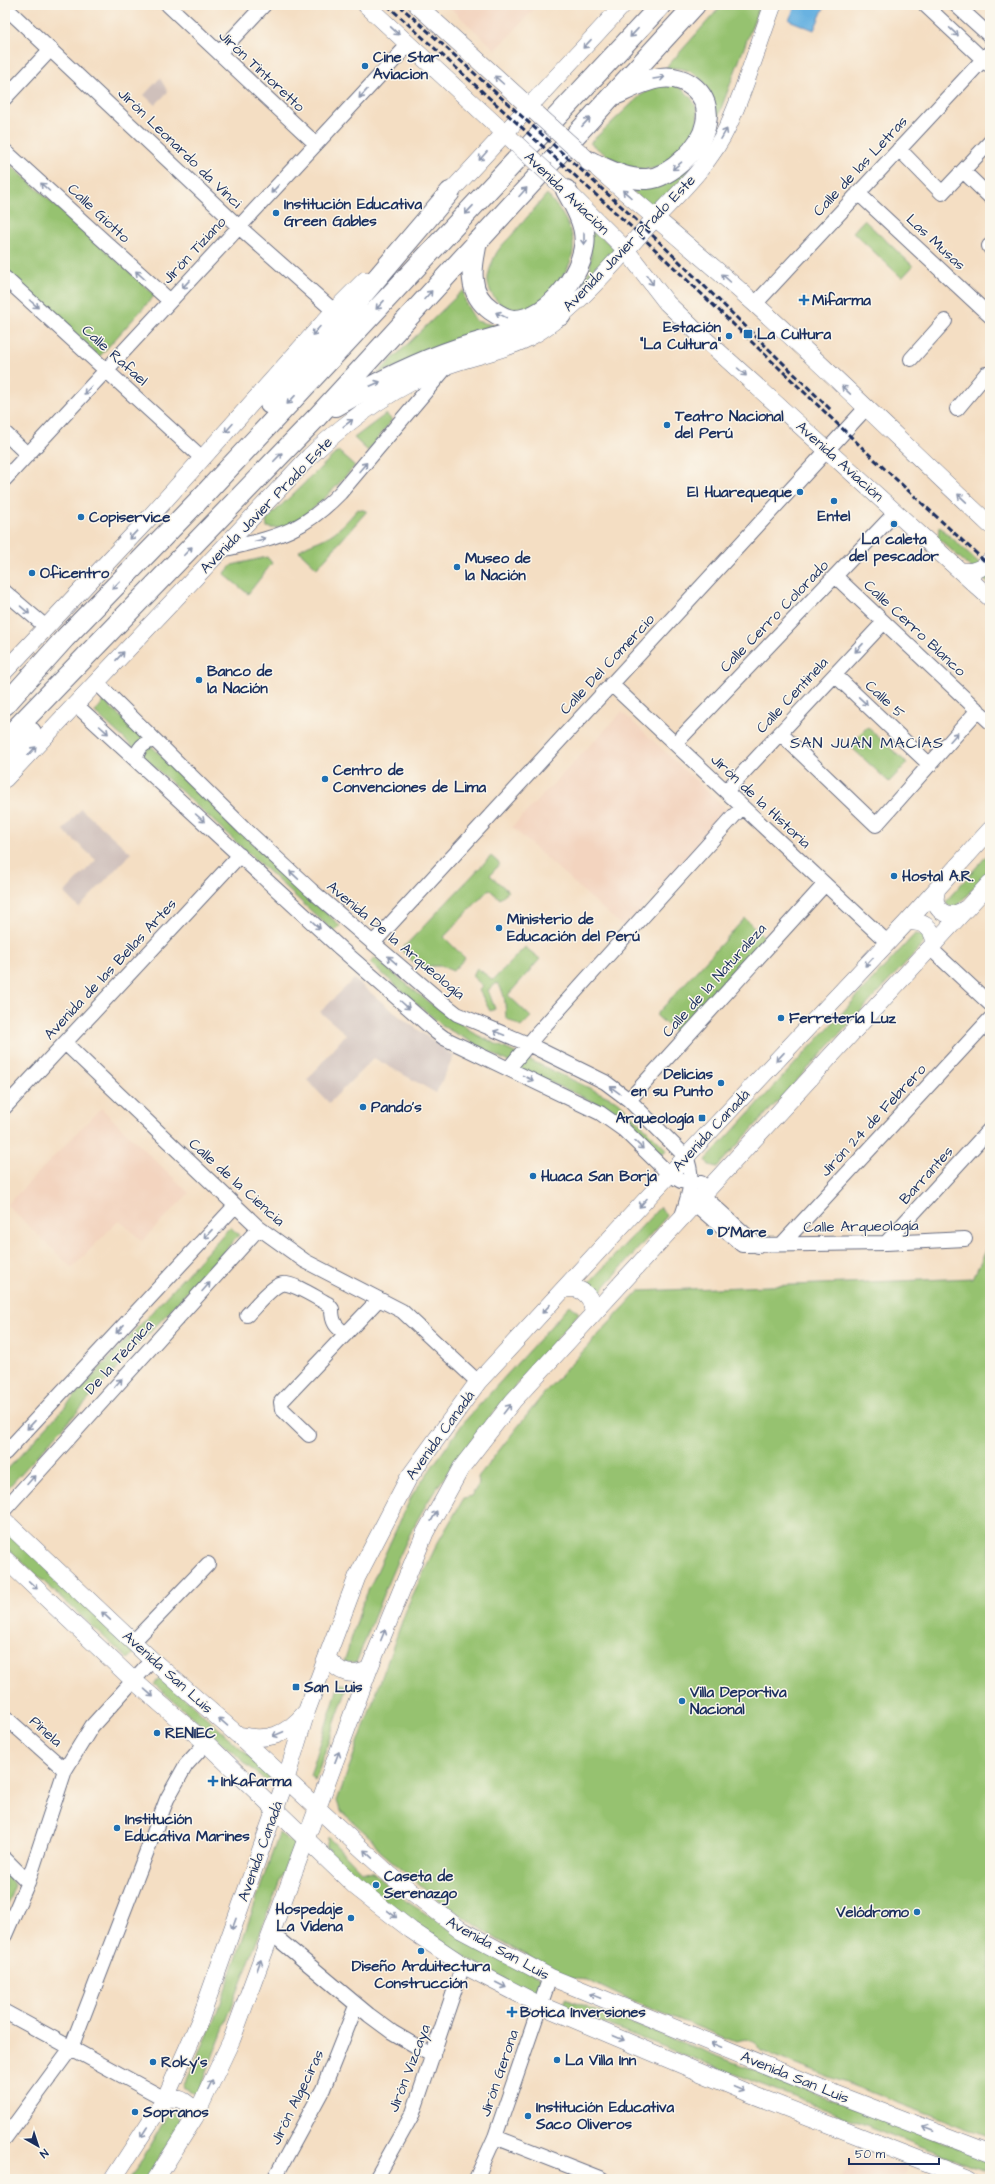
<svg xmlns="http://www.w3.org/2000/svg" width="995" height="2184" viewBox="0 0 995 2184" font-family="'Architects Daughter',sans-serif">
	<rect width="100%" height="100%" fill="#fbf7ec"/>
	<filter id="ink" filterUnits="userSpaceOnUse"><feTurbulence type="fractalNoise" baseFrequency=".025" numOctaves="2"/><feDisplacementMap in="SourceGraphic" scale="8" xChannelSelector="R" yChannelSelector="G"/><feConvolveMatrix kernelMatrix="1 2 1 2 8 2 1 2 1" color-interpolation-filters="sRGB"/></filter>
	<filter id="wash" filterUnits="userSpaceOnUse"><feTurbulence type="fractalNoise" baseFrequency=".012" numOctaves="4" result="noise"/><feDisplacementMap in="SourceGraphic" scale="16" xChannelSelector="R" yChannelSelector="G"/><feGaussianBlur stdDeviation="0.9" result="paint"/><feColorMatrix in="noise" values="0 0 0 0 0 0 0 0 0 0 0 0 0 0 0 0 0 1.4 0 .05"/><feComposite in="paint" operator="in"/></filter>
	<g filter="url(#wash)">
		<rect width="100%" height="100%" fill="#f4dec3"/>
		<path fill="#f3d4bf" d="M447,5H538L496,50Z
			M622,712L731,813L624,928L512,827Z
			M101,1108L189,1193L142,1241L119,1220L72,1268L7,1205Z
			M853,2148L907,2168L902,2179H841Z"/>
		<path fill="#cfc0bb" d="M160,78L168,92L155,105L144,95Z
			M81,809L131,853L79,908L64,893L96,860L63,830Z
			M354,979L399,1016L454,1056L436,1093L374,1058L329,1103L307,1080L346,1034L320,1012Z"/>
		<path fill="#96c26f" stroke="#587866" d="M722,5H760L716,122C717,93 698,62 665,69Z
			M673,84C690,92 702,107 696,127C695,134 687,142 682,147C677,153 672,160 665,164C640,179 609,158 590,143L641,95L657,86Z
			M5,160L155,295L99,357L5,271Z
			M690,166L691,168L655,210L624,184Z
			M547,194C579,232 585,257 547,294C539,302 529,312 517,311C503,310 490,297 488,283C487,274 492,262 496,254C499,248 506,241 511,236C523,222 535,208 547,194Z
			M864,220L913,266L902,278L853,232Z
			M588,225L616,250L582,285L581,283L590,270L591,255Z
			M463,290L466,304L476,321L505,328L377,374Z
			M386,414L392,420L368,451L354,438Z
			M338,451L355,466C338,484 294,537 267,527L266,520Z
			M358,509L367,511L317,568L299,551C307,544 316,543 325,538C338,532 348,520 358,509Z
			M939,526L990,573V585L938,538Z
			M267,557L272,563L248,594L224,574L232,565Z
			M104,701L340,926L334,932L95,712Z
			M867,727L907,763L889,782L850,746Z
			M990,852V870L954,909L946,904L947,900Z
			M491,856L500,864L490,875L508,891L500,899L489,889L444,937L465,958L453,971L441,966H418L401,950Z
			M745,918L767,940L678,1035L656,1015Z
			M915,934L923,935L925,938L924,943L717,1167L709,1165L706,1160Z
			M525,947L540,959L508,995L531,1017L521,1027L506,1018C505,1005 506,993 497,983L488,990L495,1009L490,1011L479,990L483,986L472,976L477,968L493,980Z
			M375,958L427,1001L477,1035L619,1102L667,1150L661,1154L618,1113L521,1069L444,1027L370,963Z
			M660,1207L667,1216L598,1294L588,1284Z
			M230,1227L239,1235L5,1491V1472Z
			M990,1242V2138L762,2051C755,2039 748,2039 736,2042L629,2000L587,1980L568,1978L498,1940L436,1898L380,1851L372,1839L340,1810L337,1801L408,1605L437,1544L464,1498L471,1496L479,1484L478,1477L546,1391L639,1291L973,1278Z
			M570,1305L579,1313C529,1371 477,1428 434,1492C400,1544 379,1606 356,1663L344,1662L363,1602L412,1495L464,1422Z
			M5,1529L137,1651L128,1659L5,1546Z
			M162,1677L271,1776L267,1782L154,1684Z
			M339,1684L348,1685L315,1780L310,1776Z
			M279,1833L294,1844L198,2095L183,2087L215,2020Z
			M328,1837L361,1871L373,1872L406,1901L456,1933L544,1980L537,1999L415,1927L326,1851Z
			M5,1874L15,1885L5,1910Z
			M565,1998L990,2160V2173L561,2007Z
			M170,2110L182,2122L146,2179H129L137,2169Z"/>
		<path fill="#69b2e1" stroke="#4270a0" d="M796,5H825L814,30L789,20Z"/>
	</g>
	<g filter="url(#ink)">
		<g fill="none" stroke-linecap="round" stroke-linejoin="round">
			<g stroke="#676c81" stroke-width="16">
				<path id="minor" d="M168,5L316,144
					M925,5L989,65
					M956,5L990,36
					M5,7L239,227L334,311
					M219,53L264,5
					M5,98L51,49
					M899,149L942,193L990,142
					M5,151L170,301
					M963,171L990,197
					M858,193L990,316
					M989,246L990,248
					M5,278L202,458
					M755,304L990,52
					M911,359L945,321
					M957,409L986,374
					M5,433L28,455
					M5,479L409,44
					M222,550C275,537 300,534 340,493L448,365
					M835,576L990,722
					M5,592L46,627
					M835,675L930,765
					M96,682L243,827L311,890L443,1003L457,1014L528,1044L605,1082L629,1100L686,1157C695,1178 689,1195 682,1216
					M611,684L887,942
					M75,704L340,948L436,1032L444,1038L600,1113L624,1130L669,1174L681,1181L701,1183
					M780,733L876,825L978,710
					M675,744L896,512
					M136,759C138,748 143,743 154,740
					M726,791L884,622
					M373,943L866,408
					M930,948L990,1004
					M65,1043L259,1228L305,1261L402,1311L478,1382
					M509,1068L537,1034L742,807
					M629,1100L825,884
					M5,1107L240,855
					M703,1196L758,1246
					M695,1204L742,1245L886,1243L965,1239
					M886,1243L990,1129
					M782,1244L990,1019
					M247,1315C255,1307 272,1286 282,1284C293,1282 318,1299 328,1304L332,1309C332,1323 336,1327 346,1334
					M309,1435L282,1409L281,1402L379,1299
					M5,1453L235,1206
					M5,1509L259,1228
					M133,1642L208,1564
					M5,1717L65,1770
					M5,1859L28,1882
					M271,1933L369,2015L392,2032L433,2056
					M5,1935L28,1882L65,1770L92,1726L152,1660
					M5,2012L165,2099
					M495,2137L602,2179
					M5,2138L71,2048L167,1799L186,1765L206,1743
					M274,2179L323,2089L356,2006
					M376,2179L413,2113L463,1965
					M476,2179L495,2137L550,1977"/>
			</g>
			<g stroke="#676c81" stroke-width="18">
				<path id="major" d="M366,5L511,139
					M417,5L535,112
					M598,169C650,214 703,257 754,303C834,375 911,451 990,525
					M573,197L626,250L667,303L698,333L990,598
					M441,202L623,5
					M961,571C973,573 981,569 990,561
					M5,671L149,518L334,311L365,280
					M5,779L310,456C351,417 396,386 448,365C472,356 506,350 528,338C569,317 614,263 646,228C675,197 710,165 728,126C746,87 758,45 773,5
					M937,889C930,910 947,921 965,909
					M907,922C922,920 933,927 935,943
					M565,1289C583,1286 593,1297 593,1314
					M5,1521L152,1660L238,1735L390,1875L461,1930L550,1977L836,2094L990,2153
					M5,1559L133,1680L206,1743L357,1888L411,1930L463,1965L540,2005L746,2092L969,2179
					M327,1657C338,1673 352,1678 369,1669
					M238,1735C267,1742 286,1736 305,1713
					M165,2099C180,2096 191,2102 195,2117
					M113,2179L165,2099L200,2020L286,1779L307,1710L357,1577L409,1477L478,1382L652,1193L907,922L990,830
					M156,2179L195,2117L232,2039L369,1669L425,1533L461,1468L513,1401L990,883"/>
			</g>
			<g stroke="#676c81" stroke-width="22">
				<path id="highway" d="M589,161C607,169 625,180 647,179C671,177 702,147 706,123C712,95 686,74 660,78C645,80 630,88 617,94
					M477,241C475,254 471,267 473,280C474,292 481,303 491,310C498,315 505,319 513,320C550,321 590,266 584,232C582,217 573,203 566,190
					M270,404L450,192
					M336,406C374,384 415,363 457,349C492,338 527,330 561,315
					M5,705L65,638L198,501L661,5
					M5,740L317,417L695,5
					M5,760L31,732"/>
			</g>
			<use href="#minor" stroke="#fff" stroke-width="14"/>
			<use href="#major" stroke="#fff" stroke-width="17"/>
			<use href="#highway" stroke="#fff" stroke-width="20"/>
			<path stroke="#1b2f5e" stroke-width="3" stroke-dasharray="6 3" stroke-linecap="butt" d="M387,5L638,233L873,458L990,566
				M399,5L644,227L832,411"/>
			<g stroke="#676c81" stroke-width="18" stroke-linecap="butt">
				<path id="major-bridge" d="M535,112L587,159
					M511,139L563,187"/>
			</g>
			<use href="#major-bridge" stroke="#fff" stroke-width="17"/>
		</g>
		<defs><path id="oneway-shaft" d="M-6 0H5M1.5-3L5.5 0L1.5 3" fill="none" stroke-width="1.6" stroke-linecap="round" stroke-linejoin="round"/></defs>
		<g stroke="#8d97ae">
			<use href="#oneway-shaft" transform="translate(395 31) rotate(43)"/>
			<use href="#oneway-shaft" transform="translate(954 32) rotate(43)"/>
			<use href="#oneway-shaft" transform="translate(634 33) rotate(133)"/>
			<use href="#oneway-shaft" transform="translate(587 44) rotate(133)"/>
			<use href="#oneway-shaft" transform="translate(659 78) rotate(-9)"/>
			<use href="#oneway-shaft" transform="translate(499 80) rotate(-138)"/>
			<use href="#oneway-shaft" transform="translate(363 94) rotate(133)"/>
			<use href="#oneway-shaft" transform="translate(586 122) rotate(-47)"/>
			<use href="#oneway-shaft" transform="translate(724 134) rotate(-60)"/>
			<use href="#oneway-shaft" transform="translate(483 156) rotate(132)"/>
			<use href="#oneway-shaft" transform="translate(677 166) rotate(140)"/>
			<use href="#oneway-shaft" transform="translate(45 187) rotate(-138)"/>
			<use href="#oneway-shaft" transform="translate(275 189) rotate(133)"/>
			<use href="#oneway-shaft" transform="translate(523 192) rotate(-48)"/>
			<use href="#oneway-shaft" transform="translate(627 194) rotate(-139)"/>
			<use href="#oneway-shaft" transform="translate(469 210) rotate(133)"/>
			<use href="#oneway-shaft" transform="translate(584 239) rotate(90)"/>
			<use href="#oneway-shaft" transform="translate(140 275) rotate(-138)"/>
			<use href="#oneway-shaft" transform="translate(726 278) rotate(-138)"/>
			<use href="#oneway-shaft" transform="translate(650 280) rotate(56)"/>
			<use href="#oneway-shaft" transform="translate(186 284) rotate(133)"/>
			<use href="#oneway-shaft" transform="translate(428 295) rotate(-48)"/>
			<use href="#oneway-shaft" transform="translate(34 304) rotate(42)"/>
			<use href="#oneway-shaft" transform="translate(380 305) rotate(133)"/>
			<use href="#oneway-shaft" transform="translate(501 315) rotate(-154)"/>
			<use href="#oneway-shaft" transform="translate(316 331) rotate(132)"/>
			<use href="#oneway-shaft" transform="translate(742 372) rotate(42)"/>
			<use href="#oneway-shaft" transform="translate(375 384) rotate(-24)"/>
			<use href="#oneway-shaft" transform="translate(88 390) rotate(133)"/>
			<use href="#oneway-shaft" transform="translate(846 390) rotate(-137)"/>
			<use href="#oneway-shaft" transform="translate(291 400) rotate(133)"/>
			<use href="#oneway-shaft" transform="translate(348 423) rotate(-37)"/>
			<use href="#oneway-shaft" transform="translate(229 428) rotate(132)"/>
			<use href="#oneway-shaft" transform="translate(278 457) rotate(-46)"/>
			<use href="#oneway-shaft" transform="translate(363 467) rotate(-49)"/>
			<use href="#oneway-shaft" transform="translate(962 498) rotate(-137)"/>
			<use href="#oneway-shaft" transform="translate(133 535) rotate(133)"/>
			<use href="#oneway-shaft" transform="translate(260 540) rotate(-15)"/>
			<use href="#oneway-shaft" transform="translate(188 551) rotate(-46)"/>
			<use href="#oneway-shaft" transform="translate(116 585) rotate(134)"/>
			<use href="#oneway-shaft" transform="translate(25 610) rotate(41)"/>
			<use href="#oneway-shaft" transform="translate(859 648) rotate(133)"/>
			<use href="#oneway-shaft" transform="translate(120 656) rotate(-47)"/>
			<use href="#oneway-shaft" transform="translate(863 701) rotate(43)"/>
			<use href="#oneway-shaft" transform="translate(104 730) rotate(42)"/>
			<use href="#oneway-shaft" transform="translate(954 737) rotate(-48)"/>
			<use href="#oneway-shaft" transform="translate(32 751) rotate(-47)"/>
			<use href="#oneway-shaft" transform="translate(200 818) rotate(42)"/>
			<use href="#oneway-shaft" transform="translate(294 875) rotate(-137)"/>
			<use href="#oneway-shaft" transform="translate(316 925) rotate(43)"/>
			<use href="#oneway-shaft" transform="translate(392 960) rotate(-139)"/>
			<use href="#oneway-shaft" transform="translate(869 962) rotate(133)"/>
			<use href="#oneway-shaft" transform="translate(405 1005) rotate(42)"/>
			<use href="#oneway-shaft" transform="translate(499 1033) rotate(-158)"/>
			<use href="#oneway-shaft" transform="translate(780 1057) rotate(133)"/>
			<use href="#oneway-shaft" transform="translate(528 1078) rotate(26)"/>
			<use href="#oneway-shaft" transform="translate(615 1090) rotate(-144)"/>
			<use href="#oneway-shaft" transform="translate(639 1145) rotate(44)"/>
			<use href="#oneway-shaft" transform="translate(643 1203) rotate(132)"/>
			<use href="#oneway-shaft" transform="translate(208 1234) rotate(133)"/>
			<use href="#oneway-shaft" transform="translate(206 1287) rotate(-48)"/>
			<use href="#oneway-shaft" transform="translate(546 1309) rotate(133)"/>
			<use href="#oneway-shaft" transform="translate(120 1329) rotate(133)"/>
			<use href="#oneway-shaft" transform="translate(118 1383) rotate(-48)"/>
			<use href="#oneway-shaft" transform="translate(507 1409) rotate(-52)"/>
			<use href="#oneway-shaft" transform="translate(31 1425) rotate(133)"/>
			<use href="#oneway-shaft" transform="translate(31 1480) rotate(-48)"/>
			<use href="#oneway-shaft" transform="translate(434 1516) rotate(-61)"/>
			<use href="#oneway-shaft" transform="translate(33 1585) rotate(43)"/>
			<use href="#oneway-shaft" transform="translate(106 1616) rotate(-137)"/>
			<use href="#oneway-shaft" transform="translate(383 1635) rotate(-68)"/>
			<use href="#oneway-shaft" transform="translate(149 1693) rotate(41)"/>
			<use href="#oneway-shaft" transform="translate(223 1722) rotate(-139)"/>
			<use href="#oneway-shaft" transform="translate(278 1734) rotate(157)"/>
			<use href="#oneway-shaft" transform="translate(337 1757) rotate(-69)"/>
			<use href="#oneway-shaft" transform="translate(368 1854) rotate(-137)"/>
			<use href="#oneway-shaft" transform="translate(392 1914) rotate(38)"/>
			<use href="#oneway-shaft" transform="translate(234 1924) rotate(110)"/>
			<use href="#oneway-shaft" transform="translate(259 1965) rotate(-70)"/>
			<use href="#oneway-shaft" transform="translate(501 1985) rotate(27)"/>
			<use href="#oneway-shaft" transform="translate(595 1996) rotate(-158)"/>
			<use href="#oneway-shaft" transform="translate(619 2038) rotate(23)"/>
			<use href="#oneway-shaft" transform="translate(716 2045) rotate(-158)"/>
			<use href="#oneway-shaft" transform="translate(210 2085) rotate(-64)"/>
			<use href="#oneway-shaft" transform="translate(739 2089) rotate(23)"/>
			<use href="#oneway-shaft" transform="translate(928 2129) rotate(-159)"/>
			<use href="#oneway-shaft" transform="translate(144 2132) rotate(123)"/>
		</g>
	</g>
	<g fill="#1f6fb2" stroke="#fbf7ec" stroke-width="1.5">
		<circle cx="365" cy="66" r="4"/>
		<circle cx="276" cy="213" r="4"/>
		<path d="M802 294h4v4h4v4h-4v4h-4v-4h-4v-4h4z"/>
		<rect x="743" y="329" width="10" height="10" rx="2"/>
		<circle cx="729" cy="336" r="4"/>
		<circle cx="667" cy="425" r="4"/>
		<circle cx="800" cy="492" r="4"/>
		<circle cx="834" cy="501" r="4"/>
		<circle cx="81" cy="517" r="4"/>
		<circle cx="894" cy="524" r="4"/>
		<circle cx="457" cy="567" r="4"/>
		<circle cx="32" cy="573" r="4"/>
		<circle cx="199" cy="680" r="4"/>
		<circle cx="325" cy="779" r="4"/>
		<circle cx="894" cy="876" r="4"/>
		<circle cx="499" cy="928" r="4"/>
		<circle cx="781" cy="1018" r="4"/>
		<circle cx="721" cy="1083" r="4"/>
		<circle cx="363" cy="1107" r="4"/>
		<rect x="698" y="1114" width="8" height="8" rx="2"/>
		<circle cx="533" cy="1176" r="4"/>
		<circle cx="710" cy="1232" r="4"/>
		<rect x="292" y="1683" width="8" height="8" rx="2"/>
		<circle cx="682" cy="1701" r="4"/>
		<circle cx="157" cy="1733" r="4"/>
		<path d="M211 1775h4v4h4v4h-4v4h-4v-4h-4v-4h4z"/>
		<circle cx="117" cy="1828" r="4"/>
		<circle cx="376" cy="1885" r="4"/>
		<circle cx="917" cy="1912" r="4"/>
		<circle cx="351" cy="1918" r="4"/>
		<circle cx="421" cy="1951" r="4"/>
		<path d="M510 2006h4v4h4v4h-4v4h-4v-4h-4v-4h4z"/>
		<circle cx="557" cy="2060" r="4"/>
		<circle cx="153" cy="2062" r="4"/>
		<circle cx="135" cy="2112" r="4"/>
		<circle cx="528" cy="2116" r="4"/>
	</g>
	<g text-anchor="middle" stroke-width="3" stroke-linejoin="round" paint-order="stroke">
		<g font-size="15" font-weight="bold" fill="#1b2f5e" stroke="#fbf7ec" text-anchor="start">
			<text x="373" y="62">Cine Star<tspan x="373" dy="17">Aviacion</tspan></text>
			<text x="284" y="209">Institución Educativa<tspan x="284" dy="17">Green Gables</tspan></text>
			<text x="812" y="305">Mifarma</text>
			<text x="721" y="332" text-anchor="end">Estación<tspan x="721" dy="17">"La Cultura"</tspan></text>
			<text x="757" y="339">La Cultura</text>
			<text x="675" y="421">Teatro Nacional<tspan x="675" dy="17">del Perú</tspan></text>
			<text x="792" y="497" text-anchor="end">El Huarequeque</text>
			<text x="834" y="521" text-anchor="middle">Entel</text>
			<text x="89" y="522">Copiservice</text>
			<text x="894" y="544" text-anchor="middle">La caleta<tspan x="894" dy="17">del pescador</tspan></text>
			<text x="465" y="563">Museo de<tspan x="465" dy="17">la Nación</tspan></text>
			<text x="40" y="578">Oficentro</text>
			<text x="207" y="676">Banco de<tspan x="207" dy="17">la Nación</tspan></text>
			<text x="333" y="775">Centro de<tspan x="333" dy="17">Convenciones de Lima</tspan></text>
			<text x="902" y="881">Hostal A.R.</text>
			<text x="507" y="924">Ministerio de<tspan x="507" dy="17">Educación del Perú</tspan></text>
			<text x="789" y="1023">Ferretería Luz</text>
			<text x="713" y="1079" text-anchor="end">Delicias<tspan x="713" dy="17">en su Punto</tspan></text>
			<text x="371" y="1112">Pando's</text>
			<text x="694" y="1123" text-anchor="end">Arqueología</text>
			<text x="541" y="1181">Huaca San Borja</text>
			<text x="718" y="1237">D'Mare</text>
			<text x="304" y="1692">San Luis</text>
			<text x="690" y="1697">Villa Deportiva<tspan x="690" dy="17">Nacional</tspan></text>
			<text x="165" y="1738">RENIEC</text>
			<text x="221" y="1786">Inkafarma</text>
			<text x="125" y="1824">Institución<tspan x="125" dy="17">Educativa Marines</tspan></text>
			<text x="384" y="1881">Caseta de<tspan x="384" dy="17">Serenazgo</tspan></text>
			<text x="343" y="1914" text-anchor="end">Hospedaje<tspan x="343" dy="17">La Videna</tspan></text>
			<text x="909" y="1917" text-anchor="end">Velódromo</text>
			<text x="421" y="1971" text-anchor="middle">Diseño Arduitectura<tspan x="421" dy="17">Construcción</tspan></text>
			<text x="520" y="2017">Botica Inversiones</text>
			<text x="565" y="2065">La Villa Inn</text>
			<text x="161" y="2067">Roky's</text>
			<text x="536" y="2112">Institución Educativa<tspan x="536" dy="17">Saco Oliveros</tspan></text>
			<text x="143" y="2117">Sopranos</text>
		</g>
		<g font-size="15" fill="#1b2f5e" stroke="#fbf7ec">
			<text transform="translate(262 71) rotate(43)" y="5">Jirón Tintoretto</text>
			<text transform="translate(180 148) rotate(44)" y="5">Jirón Leonardo da Vinci</text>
			<text transform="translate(860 166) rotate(-47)" y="5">Calle de las Letras</text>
			<text transform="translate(567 193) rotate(44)" y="5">Avenida Aviación</text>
			<text transform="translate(99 213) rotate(43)" y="5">Calle Giotto</text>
			<text transform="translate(936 242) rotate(43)" y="5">Las Musas</text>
			<text transform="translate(629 243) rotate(-46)" y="5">Avenida Javier Prado Este</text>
			<text transform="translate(194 250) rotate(-47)" y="5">Jirón Tiziano</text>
			<text transform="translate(115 355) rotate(42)" y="5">Calle Rafael</text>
			<text transform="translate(840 461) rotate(42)" y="5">Avenida Aviación</text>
			<text transform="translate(266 505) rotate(-46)" y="5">Avenida Javier Prado Este</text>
			<text transform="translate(774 616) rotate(-46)" y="5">Calle Cerro Colorado</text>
			<text transform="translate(915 628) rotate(43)" y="5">Calle Cerro Blanco</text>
			<text transform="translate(607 664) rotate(-47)" y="5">Calle Del Comercio</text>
			<text transform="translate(792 695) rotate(-47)" y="5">Calle Centinela</text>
			<text transform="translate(885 699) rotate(43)" y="5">Calle 5</text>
			<text transform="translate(761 801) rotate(43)" y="5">Jirón de la Historia</text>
			<text transform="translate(396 940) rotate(40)" y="5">Avenida De la Arqueología</text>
			<text transform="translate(110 969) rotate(-47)" y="5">Avenida de las Bellas Artes</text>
			<text transform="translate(714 980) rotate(-48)" y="5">Calle de la Naturaleza</text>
			<text transform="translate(873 1120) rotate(-47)" y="5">Jirón 24 de Febrero</text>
			<text transform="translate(711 1130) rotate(-47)" y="5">Avenida Canadá</text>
			<text transform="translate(926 1175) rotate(-48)" y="5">Barrantes</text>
			<text transform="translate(237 1182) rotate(42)" y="5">Calle de la Ciencia</text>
			<text transform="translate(861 1226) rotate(-1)" y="5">Calle Arqueología</text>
			<text transform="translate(119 1357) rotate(-48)" y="5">De la Técnica</text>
			<text transform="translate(440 1435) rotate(-54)" y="5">Avenida Canadá</text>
			<text transform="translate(168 1672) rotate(42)" y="5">Avenida San Luis</text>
			<text transform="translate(46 1731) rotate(42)" y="5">Pinela</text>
			<text transform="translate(260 1851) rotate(-70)" y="5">Avenida Canadá</text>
			<text transform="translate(498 1948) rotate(29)" y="5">Avenida San Luis</text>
			<text transform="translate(409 2068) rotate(-69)" y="5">Jirón Vizcaya</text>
			<text transform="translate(499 2073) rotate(-71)" y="5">Jirón Gerona</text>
			<text transform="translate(795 2077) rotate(22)" y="5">Avenida San Luis</text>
			<text transform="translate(297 2097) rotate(-64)" y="5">Jirón Algeciras</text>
		</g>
		<g font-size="16" letter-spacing="1" fill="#1b2f5e" stroke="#fbf7ec">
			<text x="867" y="748">SAN JUAN MACÍAS</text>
		</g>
	</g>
	<rect width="995" height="2184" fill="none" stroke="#fbf7ec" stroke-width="20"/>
	<g transform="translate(38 2146) rotate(141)" stroke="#fbf7ec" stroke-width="3" paint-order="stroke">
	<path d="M0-3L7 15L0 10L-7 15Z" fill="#1b2f5e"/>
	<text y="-6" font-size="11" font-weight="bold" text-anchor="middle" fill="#1b2f5e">N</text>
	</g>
	<path d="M849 2158v6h90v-6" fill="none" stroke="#1b2f5e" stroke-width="2"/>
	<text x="855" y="2158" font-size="12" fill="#1b2f5e" stroke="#fbf7ec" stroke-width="3" paint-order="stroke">50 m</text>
</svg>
